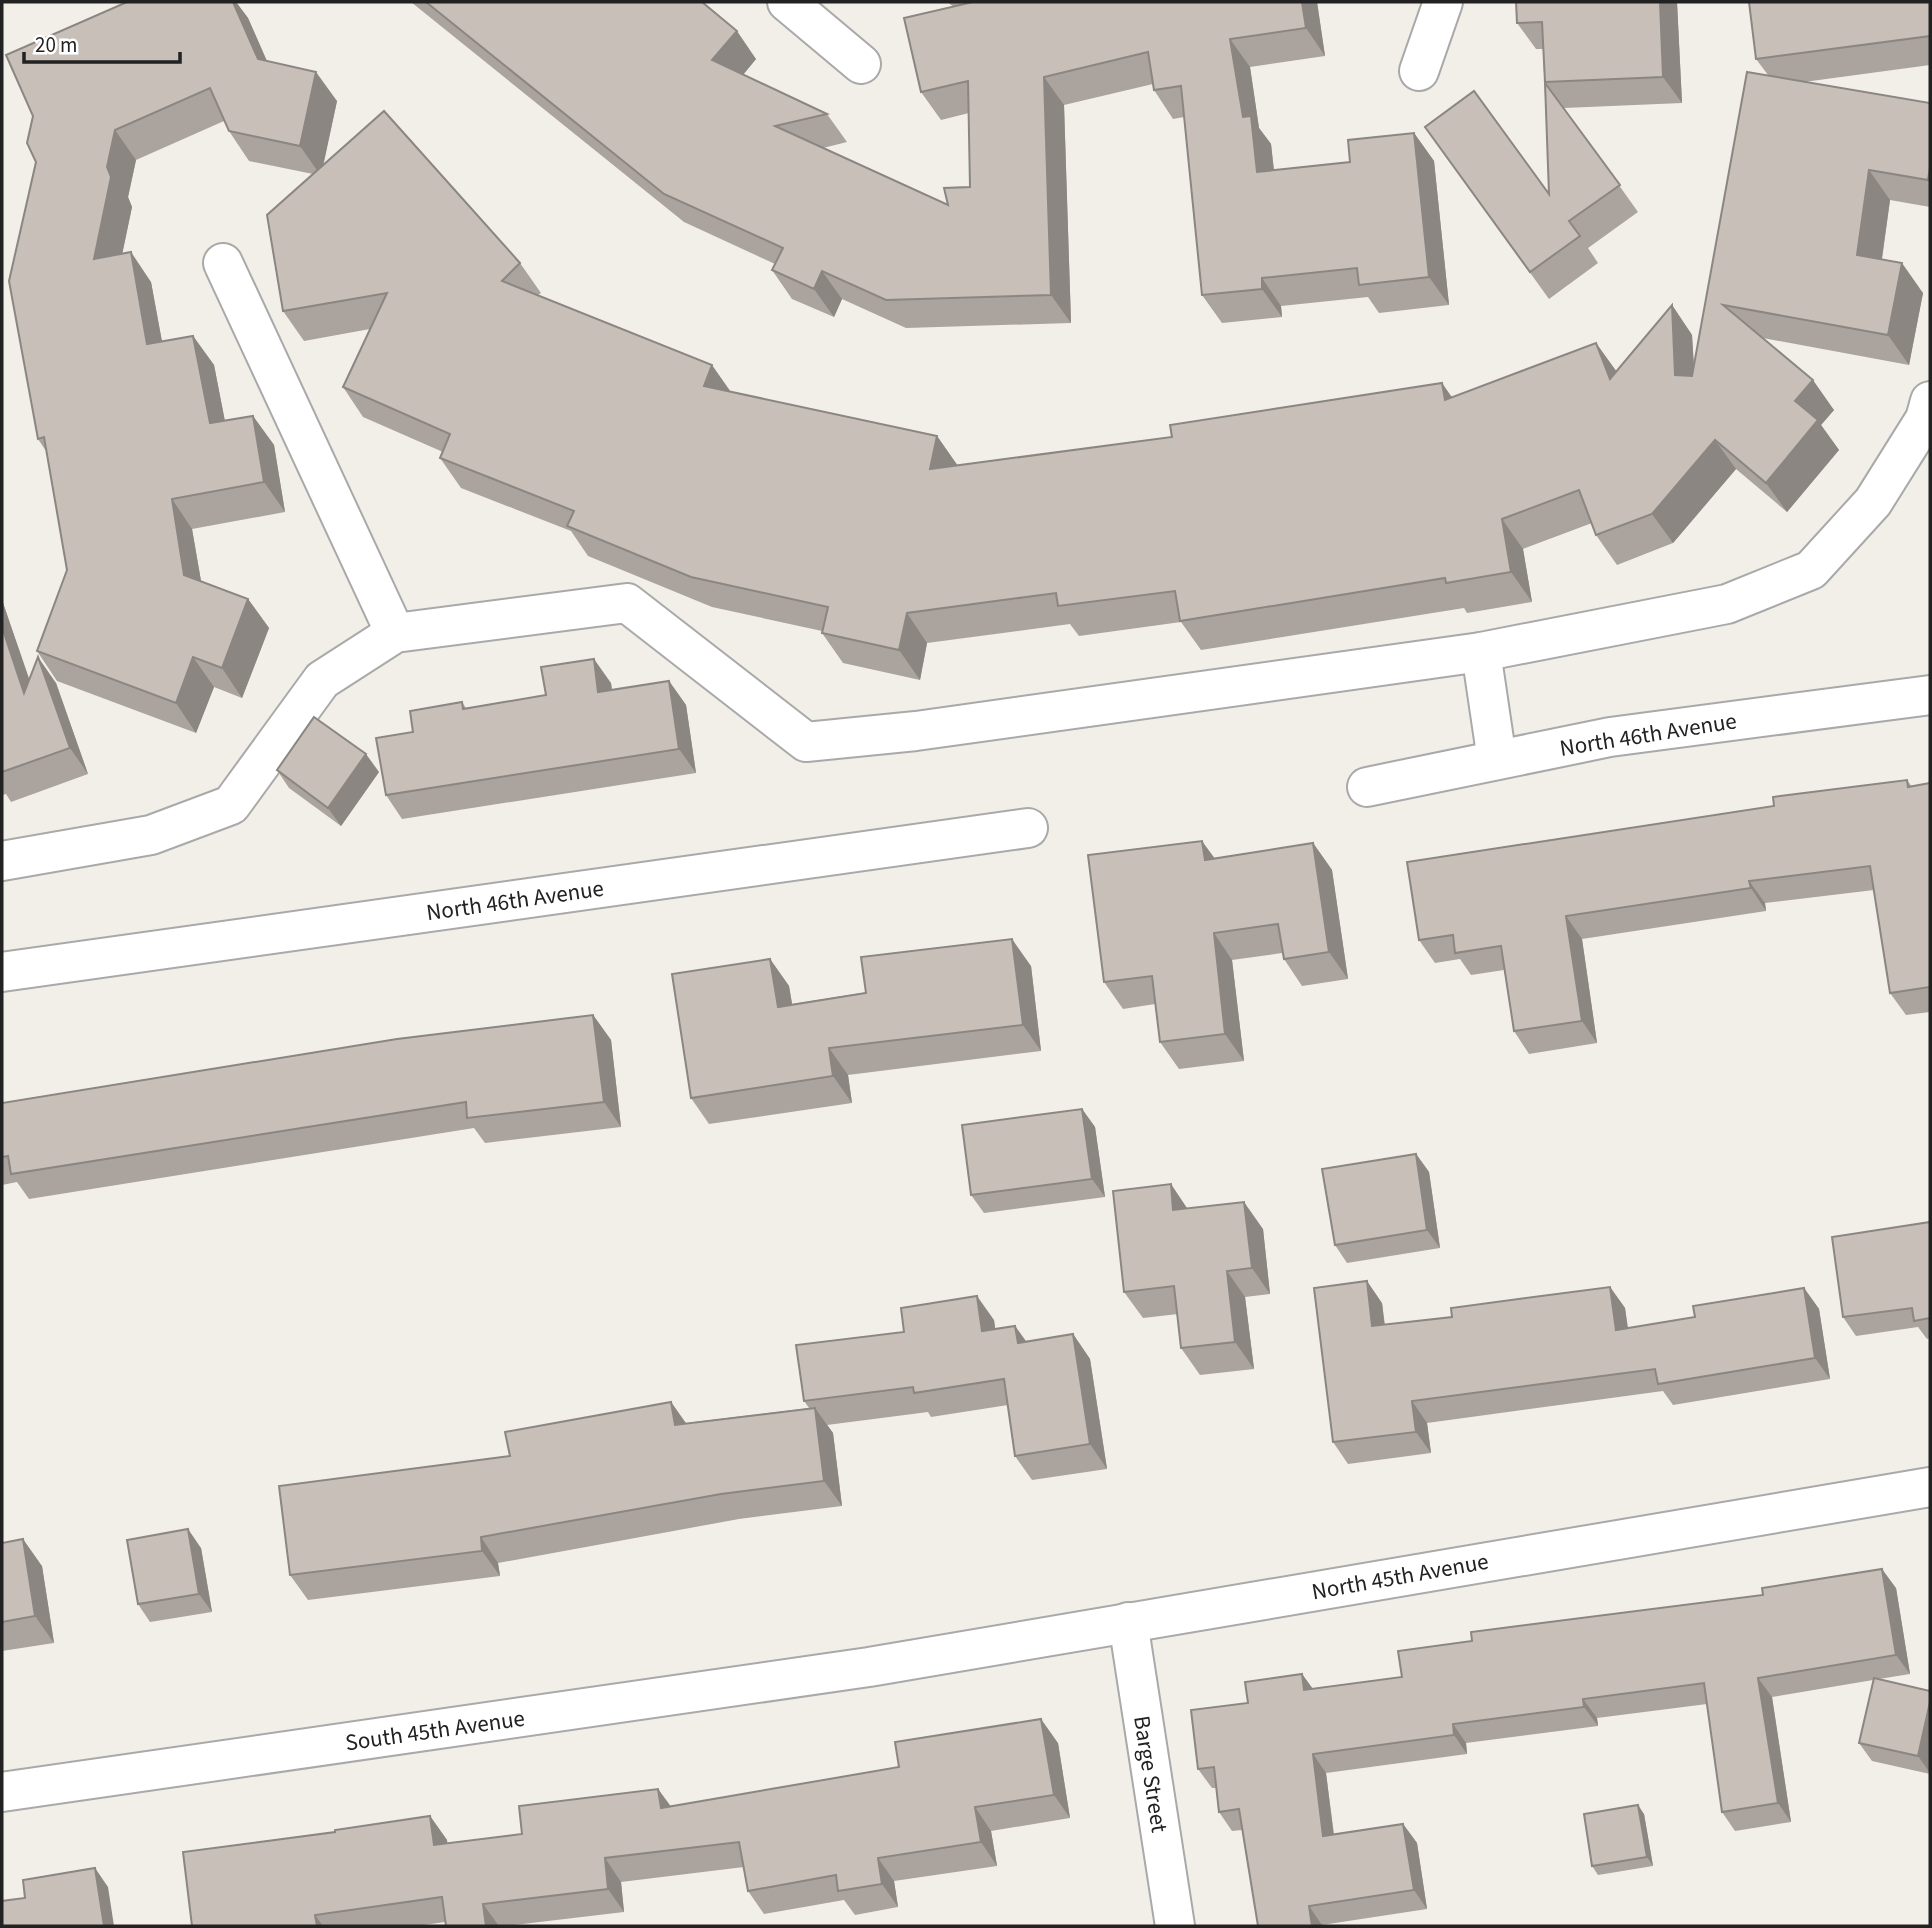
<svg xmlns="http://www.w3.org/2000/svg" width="1932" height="1928" font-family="'Source Sans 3',sans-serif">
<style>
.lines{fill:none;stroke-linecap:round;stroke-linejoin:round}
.minor-casing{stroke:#a9a9a9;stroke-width:42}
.minor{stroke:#fff;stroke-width:38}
.wall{fill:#aba49e}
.shaded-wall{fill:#8b8681}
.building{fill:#c7bfb8;stroke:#8b8681;stroke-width:2}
.labels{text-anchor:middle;stroke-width:5;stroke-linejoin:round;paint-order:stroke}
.street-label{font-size:23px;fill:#222;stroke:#fff}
</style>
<rect width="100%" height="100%" fill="#f2efe9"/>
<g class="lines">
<g class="minor-casing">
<g id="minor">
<polyline points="787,2 861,64"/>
<polyline points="1419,71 1443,2"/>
<polyline points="223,263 395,633"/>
<polyline points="1481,652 1497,760"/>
<polyline points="1367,787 1610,737 1930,695"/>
<polyline points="2,861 151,835 231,805 322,680 395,633 627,603 806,742 916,731 1481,652 1727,604 1811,570 1873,502 1925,419 1930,401"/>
<polyline points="2,972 1028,828"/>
<polyline points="1128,1622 1175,1926"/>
<polyline points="2,1792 869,1667 1930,1487"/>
</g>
</g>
<use href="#minor" class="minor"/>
</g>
<g class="wall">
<polygon points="127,2 236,2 248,18 267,61 337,101 323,165 520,263 541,293 538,295 731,392 937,436 957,465 1172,437 1452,397 1596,343 1616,372 1672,305 1692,335 1694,364 1768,75 1756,59 1930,2 1930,65 1804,82 1930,103 1930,207 1890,200 1882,260 1923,293 1909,365 1763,338 1834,410 1821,425 1839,450 1787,512 1736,469 1673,543 1617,565 1596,535 1592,523 1523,549 1532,602 1467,613 1464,608 1201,650 1181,622 1079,636 1070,624 927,643 920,680 843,663 822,633 822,631 712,607 588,556 571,531 461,488 440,458 443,452 363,417 343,387 370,329 304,341 283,311 313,174 249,161 229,131 224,121 136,160 128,197 132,207 122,254 151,282 162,342 193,336 214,365 225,421 253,416 274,445 285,512 192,529 201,581 248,599 269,628 242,698 214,687 196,733 57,681 37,651 67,570 46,451 38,439"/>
<polygon points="411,2 702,2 756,59 743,75 827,114 847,142 823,148 948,205 970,187 969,113 941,120 921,92 954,7 947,2 1317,2 1325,56 1250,67 1259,128 1271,144 1274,170 1350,162 1414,133 1434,161 1449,305 1379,313 1368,297 1281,306 1282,317 1222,323 1202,295 1184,117 1173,119 1154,90 1153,84 1064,105 1071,323 906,328 842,299 834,317 792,299 772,270 775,264 684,222"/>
<polygon points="1516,2 1677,2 1682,103 1564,108 1638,212 1588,248 1598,263 1549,299 1425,127 1549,194 1543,49 1536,49 1517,23"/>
<polygon points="2,600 29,680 56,683 88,774 11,802 6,794 2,795"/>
<polygon points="669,681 686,705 696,773 402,819 386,795 413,732 462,702 466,708 546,695 611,683 612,690"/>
<polygon points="277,770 379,772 341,826 289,788"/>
<polygon points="1907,780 1912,787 1930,783 1930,1012 1906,1015 1890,993 1874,890 1765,903 1766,911 1582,939 1597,1043 1529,1054 1514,1031 1504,970 1471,975 1460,959 1435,963 1419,940 1774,806"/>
<polygon points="1313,843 1332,870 1348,979 1302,986 1284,959 1282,953 1232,960 1244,1061 1179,1069 1160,1042 1155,1004 1123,1009 1104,982 1215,858"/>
<polygon points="770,959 789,986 792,1004 1031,966 1041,1051 848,1075 852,1103 709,1124 691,1098"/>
<polygon points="593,1015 611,1040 621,1127 485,1143 474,1128 29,1199 17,1182 2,1185 2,1103"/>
<polygon points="1082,1109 1095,1127 1105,1197 984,1213 971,1195"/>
<polygon points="1416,1154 1429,1172 1440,1248 1347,1263 1335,1245"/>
<polygon points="1188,1209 1263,1229 1270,1294 1245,1297 1254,1369 1200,1375 1181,1348 1178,1314 1143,1318 1124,1292"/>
<polygon points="1930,1222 1930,1338 1927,1339 1918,1327 1856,1336 1843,1317"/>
<polygon points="1610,1287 1625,1308 1628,1328 1695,1317 1804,1288 1819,1309 1830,1379 1673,1405 1663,1391 1427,1423 1431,1453 1348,1464 1333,1442 1382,1303 1385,1325 1452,1317"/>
<polygon points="994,1320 995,1329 1015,1326 1026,1341 1073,1334 1090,1359 1107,1469 1032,1480 1015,1456 1008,1405 931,1417 928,1412 827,1425 833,1433 842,1506 739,1519 498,1563 500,1576 308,1600 290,1575 510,1456 671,1402 686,1423 809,1408 804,1401"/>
<polygon points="2,1543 42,1566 54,1643 2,1651"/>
<polygon points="201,1548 212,1612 150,1622 138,1604"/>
<polygon points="1896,1588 1910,1674 1879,1679 1930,1691 1930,1774 1872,1761 1859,1743 1873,1680 1772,1697 1791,1822 1735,1831 1722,1812 1707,1704 1597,1718 1598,1726 1466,1743 1467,1754 1326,1773 1334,1834 1403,1824 1417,1843 1427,1909 1322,1925 1322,1926 1258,1926 1242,1830 1232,1831 1219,1812 1216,1788 1212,1788 1198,1769 1248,1703 1302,1674 1312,1689 1402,1677"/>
<polygon points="1058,1743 1070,1818 991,1831 997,1866 894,1881 898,1907 855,1915 844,1900 764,1914 748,1891 744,1867 621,1882 624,1912 506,1926 446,1926 445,1922 417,1926 192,1926 335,1832 430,1816 447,1840 447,1843 522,1834 658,1789 670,1806"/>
<polygon points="1644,1814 1653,1866 1598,1875 1592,1866"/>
</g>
<g class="shaded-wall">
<polygon points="233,2 236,2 248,18 279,89 258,59"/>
<polygon points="1302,2 1317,2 1325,56 1306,28"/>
<polygon points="1660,2 1677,2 1682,103 1663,77"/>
<polygon points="737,31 756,59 732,88 712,60"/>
<polygon points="1230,39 1250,67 1259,128 1271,144 1277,200 1257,172 1243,117"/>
<polygon points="316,72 337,101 321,176 300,146"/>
<polygon points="1044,77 1064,105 1071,323 1051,295"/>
<polygon points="115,130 136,160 128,197 132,207 115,289 94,259 107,167"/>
<polygon points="1414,133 1434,161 1449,305 1429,277"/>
<polygon points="1869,170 1890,200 1878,285 1857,255"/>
<polygon points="131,252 151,282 168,374 147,344"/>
<polygon points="1902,263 1923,293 1909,365 1888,335"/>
<polygon points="822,271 842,299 834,317 814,289"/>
<polygon points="1262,278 1281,306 1282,317 1262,289"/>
<polygon points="1672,305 1692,335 1696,405 1675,375"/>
<polygon points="193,336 214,365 231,453 210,423"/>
<polygon points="1596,343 1617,372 1610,379"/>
<polygon points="712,365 733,395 704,386"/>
<polygon points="1813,380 1834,410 1821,425 1839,450 1787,512 1766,483 1795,401"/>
<polygon points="1442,383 1463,413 1445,400"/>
<polygon points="253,416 274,445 285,512 264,482"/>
<polygon points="937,436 958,466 930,469"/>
<polygon points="1715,440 1736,469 1673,543 1652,514"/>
<polygon points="172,499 192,529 205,604 184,575"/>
<polygon points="1502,519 1523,549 1532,602 1511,572"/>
<polygon points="248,599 269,628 242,698 222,668"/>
<polygon points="2,600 43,719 24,693 2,627"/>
<polygon points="907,613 927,643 920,680 899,650"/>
<polygon points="38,657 56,683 88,774 70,748"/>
<polygon points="193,657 214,687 196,733 176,703"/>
<polygon points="594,659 611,683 615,716 598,692"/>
<polygon points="669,681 686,705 696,773 679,749"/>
<polygon points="366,754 379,772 341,826 328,808"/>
<polygon points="1202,841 1221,867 1205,860"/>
<polygon points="1313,843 1332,870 1348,979 1329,952"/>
<polygon points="1749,881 1765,903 1766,911 1751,888"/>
<polygon points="1566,916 1582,939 1597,1043 1582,1021"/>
<polygon points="1214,933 1232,960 1244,1061 1225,1034"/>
<polygon points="1012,939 1031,966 1041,1051 1023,1025"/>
<polygon points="770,959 789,986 797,1033 778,1007"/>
<polygon points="593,1015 611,1040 621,1127 604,1102"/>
<polygon points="829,1048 848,1075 852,1103 833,1076"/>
<polygon points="1082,1109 1095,1127 1105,1197 1092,1179"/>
<polygon points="1416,1154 1429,1172 1440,1248 1427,1230"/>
<polygon points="1171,1184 1189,1211 1173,1210"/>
<polygon points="1244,1202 1263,1229 1270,1294 1252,1268"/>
<polygon points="1227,1271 1245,1297 1254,1369 1235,1342"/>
<polygon points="1367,1281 1382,1303 1387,1348 1372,1326"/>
<polygon points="1610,1287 1625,1308 1631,1352 1616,1330"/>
<polygon points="1804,1288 1819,1309 1830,1379 1815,1358"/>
<polygon points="977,1296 994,1320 999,1355 982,1331"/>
<polygon points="1015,1326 1032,1350 1018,1343"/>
<polygon points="1073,1334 1090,1359 1107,1469 1090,1444"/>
<polygon points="1412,1401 1427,1423 1431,1453 1416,1432"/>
<polygon points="671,1402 689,1428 675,1425"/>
<polygon points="815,1408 833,1433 842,1506 824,1481"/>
<polygon points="188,1529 201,1548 212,1612 199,1594"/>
<polygon points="481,1537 498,1563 500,1576 482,1551"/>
<polygon points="23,1539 42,1566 54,1643 35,1616"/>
<polygon points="1882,1569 1896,1588 1910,1674 1896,1655"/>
<polygon points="1302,1674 1316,1693 1304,1690"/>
<polygon points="1758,1678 1772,1697 1791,1822 1778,1803"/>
<polygon points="1583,1699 1597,1718 1598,1726 1584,1707"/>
<polygon points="1930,1702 1930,1773 1918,1756"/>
<polygon points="1041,1719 1058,1743 1070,1818 1054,1795"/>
<polygon points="1453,1724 1466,1743 1467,1754 1454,1735"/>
<polygon points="1313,1754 1326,1773 1336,1855 1323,1836"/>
<polygon points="658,1789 675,1812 661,1808"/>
<polygon points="1638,1805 1644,1814 1653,1866 1647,1857"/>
<polygon points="975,1807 991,1831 997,1866 981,1842"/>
<polygon points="430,1816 447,1840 451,1868 434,1845"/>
<polygon points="1403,1824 1417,1843 1427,1909 1414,1890"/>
<polygon points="605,1858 621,1882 624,1912 608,1889"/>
<polygon points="878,1858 894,1881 898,1907 882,1884"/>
<polygon points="95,1868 108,1887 114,1926 104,1926"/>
<polygon points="483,1904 499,1926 486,1926"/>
<polygon points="1309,1906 1322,1925 1322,1926 1312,1926"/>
<polygon points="315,1915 323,1926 317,1926"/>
</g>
<g class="building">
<polygon points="127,2 233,2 258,59 316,72 300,146 229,131 210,88 115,130 107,167 111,177 94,259 131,252 147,344 193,336 210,423 253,416 264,482 172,499 184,575 248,599 222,668 193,657 176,703 37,651 67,570 44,437 38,439 9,281 36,162 27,143 33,116 6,55"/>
<polygon points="426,2 702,2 737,31 712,60 827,114 775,126 948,205 944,188 970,187 968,81 921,92 904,18 969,3 967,2 1302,2 1306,28 1230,39 1243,117 1251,116 1257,172 1350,162 1348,140 1414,133 1429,277 1359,285 1357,268 1262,278 1262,289 1202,295 1181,86 1154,90 1148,52 1044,77 1051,295 886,300 822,271 814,289 772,270 783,248 664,194"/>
<polygon points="1516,2 1660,2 1663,77 1545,82 1542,22 1517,23"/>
<polygon points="1749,2 1930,2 1930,36 1756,59"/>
<polygon points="1747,72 1930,103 1930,168 1928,180 1869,170 1857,255 1902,263 1888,335 1723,305 1813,380 1795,401 1818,420 1766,483 1715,440 1652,514 1596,535 1579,490 1502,519 1511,572 1446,583 1445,578 1180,621 1175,591 1058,606 1056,593 907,613 899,650 822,633 828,607 691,577 567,526 574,511 440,458 450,434 343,387 387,293 283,311 267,215 384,111 520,263 502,281 712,365 704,386 937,436 930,469 1172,437 1170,425 1442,383 1445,400 1596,343 1610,379 1672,305 1675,375 1692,376"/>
<polygon points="1545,83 1620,185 1569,221 1580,236 1530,272 1425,127 1474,91 1549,194"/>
<polygon points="2,627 24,693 38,657 70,748 2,772"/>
<polygon points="594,659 598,692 669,681 679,749 386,795 376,738 413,732 410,711 462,702 463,709 546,695 541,667"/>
<polygon points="314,717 366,754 328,808 277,770"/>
<polygon points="1907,780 1908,787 1930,783 1930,987 1890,993 1870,866 1749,881 1751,888 1566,916 1582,1021 1514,1031 1501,946 1455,953 1453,935 1419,940 1407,862 1774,806 1773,797"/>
<polygon points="1202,841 1205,860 1313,843 1329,952 1284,959 1278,924 1214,933 1225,1034 1160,1042 1152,976 1104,982 1088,855"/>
<polygon points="1012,939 1023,1025 829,1048 833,1076 691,1098 672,974 770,959 778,1007 866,993 861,957"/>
<polygon points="593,1015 604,1102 467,1118 466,1102 11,1174 8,1156 2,1157 2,1103 397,1039"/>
<polygon points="1082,1109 1092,1179 971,1195 962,1125"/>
<polygon points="1416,1154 1427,1230 1335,1245 1322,1169"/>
<polygon points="1171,1184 1173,1210 1244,1202 1252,1268 1227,1271 1235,1342 1181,1348 1174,1286 1124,1292 1113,1191"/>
<polygon points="1930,1222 1930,1318 1914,1321 1912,1308 1843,1317 1832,1237"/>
<polygon points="1367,1281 1372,1326 1452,1317 1451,1308 1610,1287 1616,1330 1695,1317 1693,1306 1804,1288 1815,1358 1658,1384 1655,1369 1412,1401 1416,1432 1333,1442 1314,1288"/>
<polygon points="977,1296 982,1331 1015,1326 1018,1343 1073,1334 1090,1444 1015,1456 1004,1379 914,1393 913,1387 804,1401 796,1345 904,1332 901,1308"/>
<polygon points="671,1402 675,1425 815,1408 824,1481 721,1494 481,1537 482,1551 290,1575 279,1486 510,1456 505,1432"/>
<polygon points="188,1529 199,1594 138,1604 127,1540"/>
<polygon points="23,1539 35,1616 2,1622 2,1543"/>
<polygon points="1882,1569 1896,1655 1758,1678 1778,1803 1722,1812 1704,1683 1583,1699 1584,1707 1453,1724 1454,1735 1313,1754 1323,1836 1403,1824 1414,1890 1309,1906 1312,1926 1258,1926 1239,1809 1219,1812 1214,1767 1198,1769 1191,1710 1248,1703 1245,1682 1302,1674 1304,1690 1402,1677 1398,1651 1472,1641 1471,1632 1763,1595 1762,1588"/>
<polygon points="1874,1678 1930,1691 1930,1702 1918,1756 1859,1743"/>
<polygon points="1041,1719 1054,1795 975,1807 981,1842 878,1858 882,1884 838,1891 836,1875 748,1891 739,1842 605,1858 608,1889 483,1904 486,1926 446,1926 442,1897 315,1915 317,1926 192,1926 183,1852 335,1832 335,1830 430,1816 434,1845 522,1834 519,1806 658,1789 661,1808 899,1767 895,1742"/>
<polygon points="1638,1805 1647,1857 1592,1866 1584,1814"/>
<polygon points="95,1868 104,1926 2,1926 2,1901 25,1898 23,1880"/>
</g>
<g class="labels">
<g class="street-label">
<text transform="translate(1648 734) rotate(-9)" y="8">North 46th Avenue</text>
<text transform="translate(515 900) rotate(-8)" y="8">North 46th Avenue</text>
<text transform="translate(1400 1576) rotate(-10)" y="8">North 45th Avenue</text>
<text transform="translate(435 1730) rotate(-8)" y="8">South 45th Avenue</text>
<text transform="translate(1151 1774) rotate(81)" y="8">Barge Street</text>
</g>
</g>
<rect width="1932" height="1928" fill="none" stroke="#222222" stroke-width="7"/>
<path d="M24 52v10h156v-10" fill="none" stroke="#222222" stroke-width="3.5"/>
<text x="35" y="52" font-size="21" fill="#222222" stroke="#ffffff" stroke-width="5" paint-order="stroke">20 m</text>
</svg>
